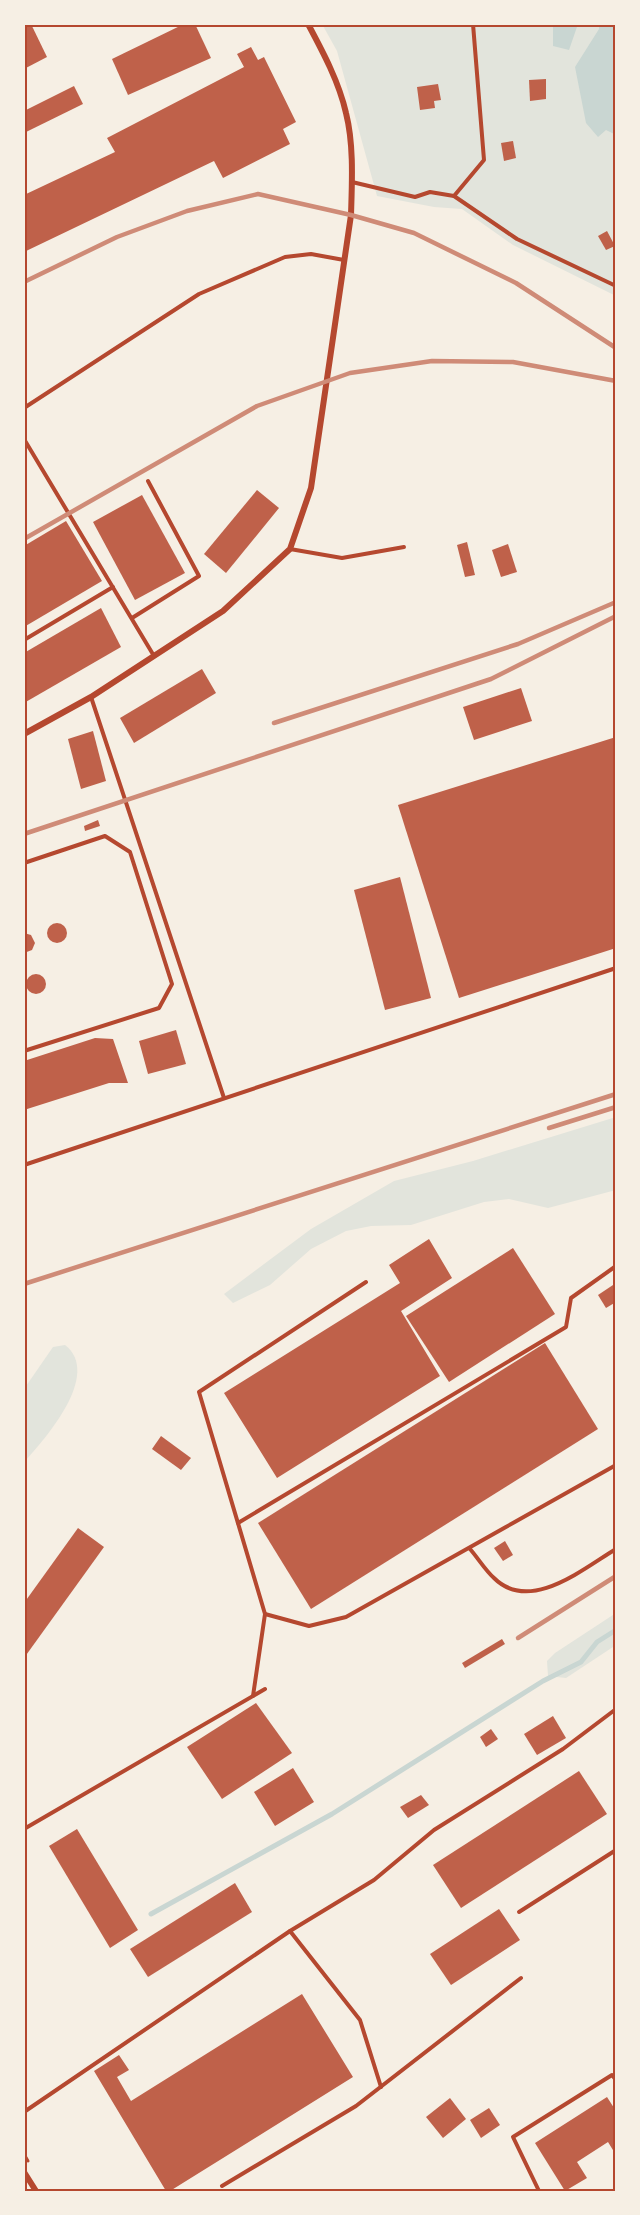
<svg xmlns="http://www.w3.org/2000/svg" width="640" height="2215" font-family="'Noto Sans',sans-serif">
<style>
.green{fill:#e2e4dc}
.water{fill:#c9d6d2}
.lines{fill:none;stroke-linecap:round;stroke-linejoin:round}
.stream{stroke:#c9d6d2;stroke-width:5}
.building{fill:#bf614a}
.path{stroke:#b5482f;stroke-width:3}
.service{stroke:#b5482f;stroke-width:4}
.minor{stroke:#b5482f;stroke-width:6}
.rail{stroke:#cf8b77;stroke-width:4.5}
.neatline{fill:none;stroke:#b5482f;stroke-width:2}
</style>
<rect width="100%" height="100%" fill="#f6efe4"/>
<g class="green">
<polygon points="322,24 616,24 616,296 513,245 462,209 434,207 377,196 337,51"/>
<polygon points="616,1117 616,1190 548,1208 509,1199 484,1202 411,1225 371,1226 346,1231 311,1249 270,1285 233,1303 224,1294 311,1229 394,1181 473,1161"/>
<path d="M65 1345C102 1374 46 1438 24 1462V1389L53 1347Z"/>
<polygon points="616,1613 616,1645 566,1678 548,1676 547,1661 555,1653"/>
</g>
<g class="water">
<polygon points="553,24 578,24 569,50 553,46"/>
<polygon points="599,24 616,24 616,135 606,130 598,137 586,123 575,67 599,29"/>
</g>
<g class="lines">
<polyline class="stream" points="151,1914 332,1814 543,1681 581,1662 597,1642 616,1630"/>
</g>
<g class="building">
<polygon points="31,24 47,57 24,69 24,27"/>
<polygon points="184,24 195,24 211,58 128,95 112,59"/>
<polygon points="251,47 258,60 264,57 296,122 283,129 290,144 223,178 214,161 24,252 24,195 115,152 107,138 244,67 237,54"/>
<polygon points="546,79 546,99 530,101 529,80"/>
<polygon points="438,84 441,100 434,101 435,108 420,110 417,87"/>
<polygon points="74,86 83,104 24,133 24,111"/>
<polygon points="513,141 516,158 504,161 501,143"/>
<polygon points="607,231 615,246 606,250 598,236"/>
<polygon points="257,490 279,508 226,573 204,554"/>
<polygon points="142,495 185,573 135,600 93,522"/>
<polygon points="66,521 102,581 24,627 24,546"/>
<polygon points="467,542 475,575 465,577 457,545"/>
<polygon points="508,544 517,572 501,577 492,550"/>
<polygon points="101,608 121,647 24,703 24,653"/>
<polygon points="202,669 216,693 134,743 120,718"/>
<polygon points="521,688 532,721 474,740 463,707"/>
<polygon points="93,731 106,781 81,789 68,739"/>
<polygon points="616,737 616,948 459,998 398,805"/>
<polygon points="98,820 100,826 85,831 84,826"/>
<polygon points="400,877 431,998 385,1010 354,890"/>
<circle cx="57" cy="933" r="10"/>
<polygon points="24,933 31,935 35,943 32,950 24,953"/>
<circle cx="36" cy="984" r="10"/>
<polygon points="176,1030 186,1064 148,1074 139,1041"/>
<polygon points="95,1038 113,1039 128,1083 109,1083 24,1110 24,1061"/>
<polygon points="429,1239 452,1278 401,1311 440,1376 277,1478 224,1393 400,1283 389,1265"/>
<polygon points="513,1248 555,1314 449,1382 406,1316"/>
<polygon points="616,1283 616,1302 606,1308 598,1295"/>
<polygon points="545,1343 598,1429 311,1609 258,1523"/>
<polygon points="161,1436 191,1458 181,1470 152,1449"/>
<polygon points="78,1528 104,1547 24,1658 24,1603"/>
<polygon points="505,1541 513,1555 503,1561 494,1548"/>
<polygon points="502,1639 505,1644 465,1668 462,1663"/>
<polygon points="256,1703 292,1753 222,1799 187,1747"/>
<polygon points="553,1716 566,1738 537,1755 524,1734"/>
<polygon points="491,1729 498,1739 486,1747 480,1737"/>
<polygon points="293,1768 314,1802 275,1826 254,1792"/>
<polygon points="579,1771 607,1814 461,1908 433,1865"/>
<polygon points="421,1795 429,1805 408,1818 400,1807"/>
<polygon points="77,1829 138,1930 110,1948 49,1846"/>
<polygon points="235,1883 252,1912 148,1977 130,1949"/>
<polygon points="499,1909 520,1940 451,1985 430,1954"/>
<polygon points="302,1994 353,2077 170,2191 166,2191 94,2071 119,2055 129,2070 117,2077 131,2101"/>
<polygon points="607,2097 616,2111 616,2155 608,2142 577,2162 587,2178 565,2191 535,2143"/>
<polygon points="450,2098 466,2119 443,2138 426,2117"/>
<polygon points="489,2108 500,2125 481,2138 470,2120"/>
</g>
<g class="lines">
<polyline class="path" points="24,2154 28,2161"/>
<g class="service">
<polyline points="352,182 415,197 430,192 454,196 517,239 616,286"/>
<polyline points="454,196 484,160 473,24"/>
<polyline points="24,408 199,294 285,257 311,254 344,260"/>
<polyline points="24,439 154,656"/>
<polyline points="290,549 342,558 404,547"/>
<polyline points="132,618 199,576 148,481"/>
<polyline points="24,640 113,587"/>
<polyline points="91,697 224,1098"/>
<polyline points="24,863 105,836 130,852 172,984 159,1008 24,1051"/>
<polyline points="24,1165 616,968"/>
<polyline points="238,1523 566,1327 571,1298 616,1266"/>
<path d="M470 1549C478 1558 485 1570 494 1578 530 1614 584 1568 616 1549"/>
<polyline points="265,1614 309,1626 346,1617 616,1465"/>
<polyline points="253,1696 265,1614 199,1392 366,1282"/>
<polyline points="24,1829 265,1689"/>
<polyline points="519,1912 616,1850"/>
<polyline points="290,1931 360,2020 381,2087"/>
<polyline points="24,2112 290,1931 374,1880 434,1830 563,1749 616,1709"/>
<polyline points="222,2186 356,2106 521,1978"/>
<polyline points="539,2191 513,2137 612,2075 616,2080"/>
</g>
<g class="minor">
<path d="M24 734 91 697 223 611 290 549 311 488 351 215C352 182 354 145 346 113 339 82 323 52 308 24"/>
<polyline points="24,2172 36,2191"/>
</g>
<g class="rail">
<polyline points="24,282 117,237 187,211 258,194 351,215 414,233 516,283 616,348"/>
<polyline points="24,539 257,406 350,373 432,361 513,362 616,381"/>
<polyline points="274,723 518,644 616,602"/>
<polyline points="24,834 491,679 616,616"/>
<polyline points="549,1128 616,1107"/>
<polyline points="24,1284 616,1094"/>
<polyline points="518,1638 616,1576"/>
</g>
</g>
<rect width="640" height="2215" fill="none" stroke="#f6efe4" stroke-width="51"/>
<rect x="26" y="26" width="588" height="2164" class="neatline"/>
</svg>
